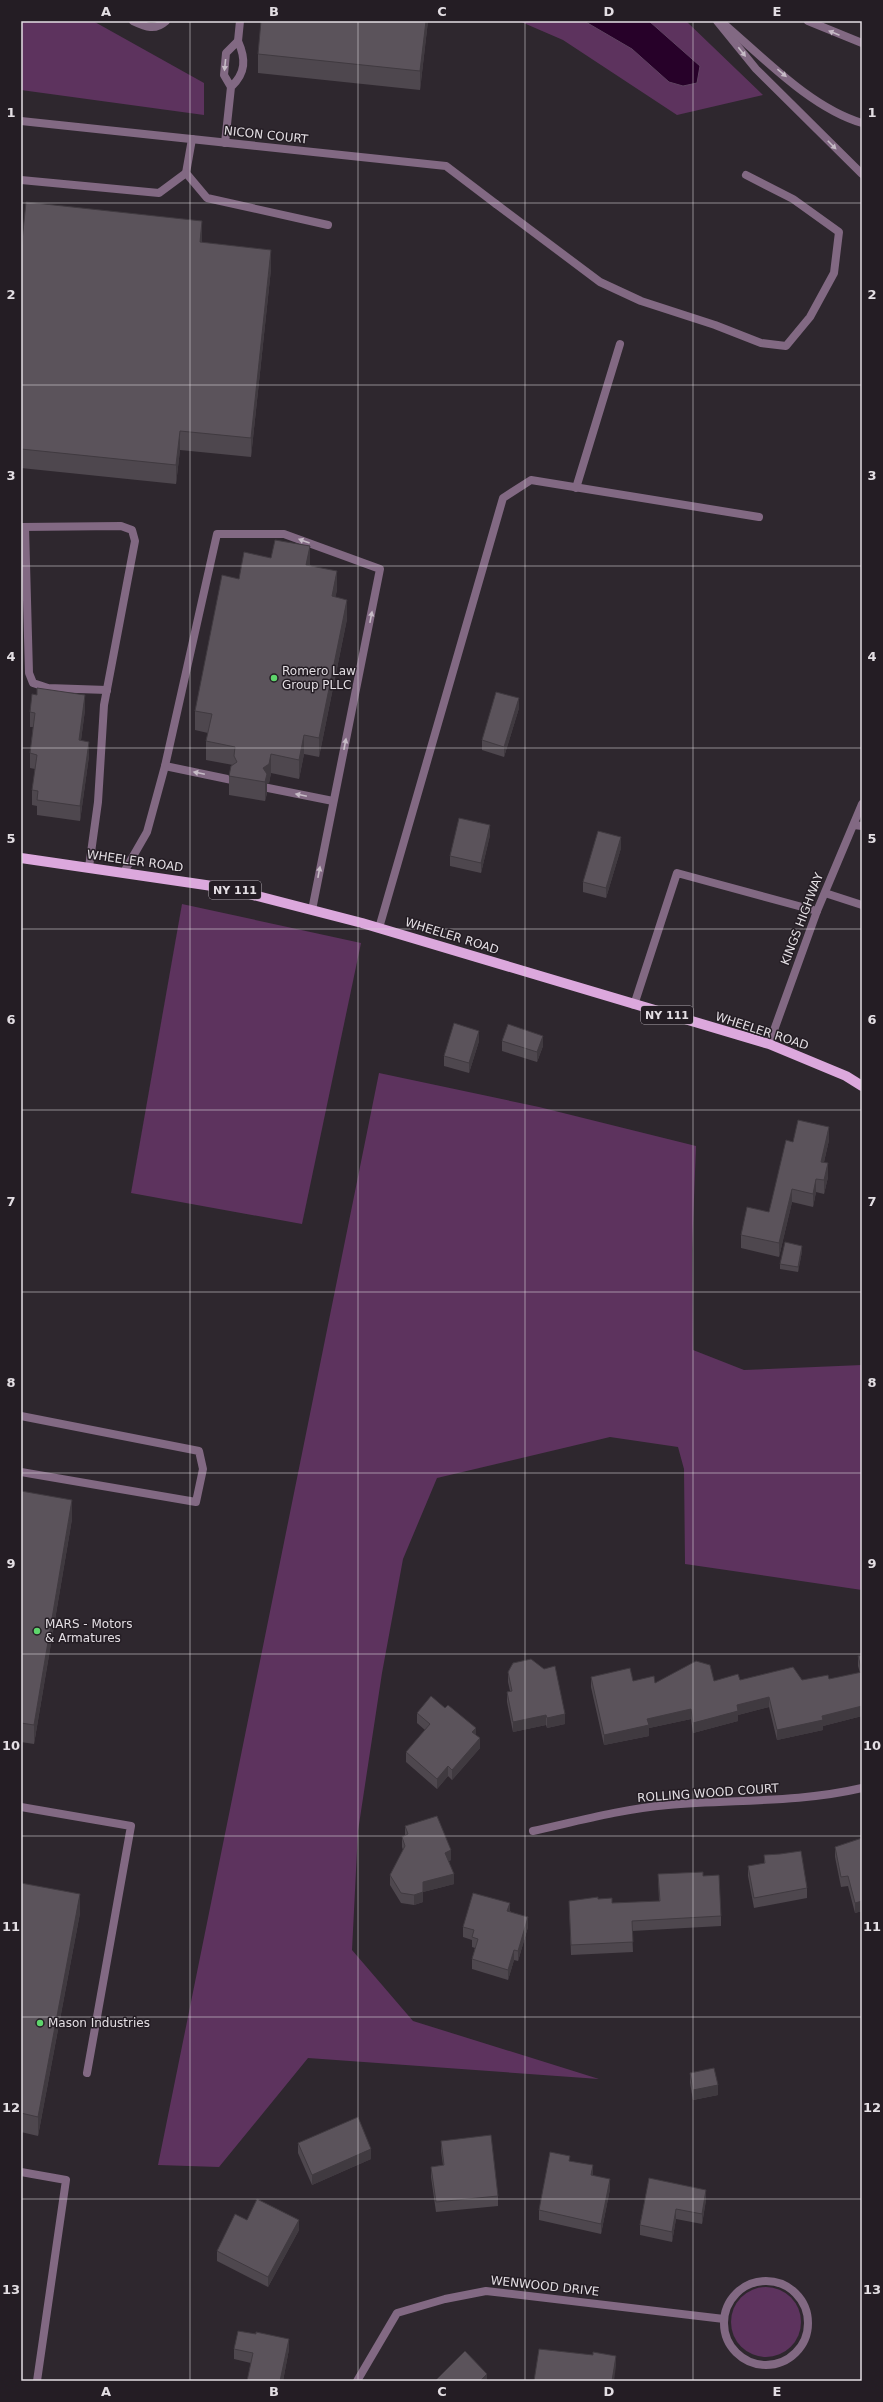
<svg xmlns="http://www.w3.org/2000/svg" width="883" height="2402" font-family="'DejaVu Sans',sans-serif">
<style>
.green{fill:#5d335e}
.water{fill:#270129;stroke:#5f4361}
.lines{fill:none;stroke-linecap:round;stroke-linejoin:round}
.service{stroke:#826983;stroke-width:8}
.minor{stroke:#826983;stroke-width:8}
.tertiary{stroke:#826983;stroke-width:8}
.primary{stroke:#dca8dd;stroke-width:10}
.wall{fill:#4e474e}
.shaded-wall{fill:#403a40}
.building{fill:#5b535b;stroke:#403a40}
.oneway{fill:#c6bbc6}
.grid{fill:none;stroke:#e3dee3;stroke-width:1;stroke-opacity:0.55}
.poi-dot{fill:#5ed56c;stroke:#241d24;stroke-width:1.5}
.labels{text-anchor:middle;stroke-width:3;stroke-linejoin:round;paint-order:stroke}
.shield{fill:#241d24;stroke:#aaa4aa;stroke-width:1}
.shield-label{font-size:11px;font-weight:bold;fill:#e3dee3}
.street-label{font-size:12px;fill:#e3dee3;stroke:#241d24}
.poi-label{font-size:12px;fill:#e3dee3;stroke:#241d24;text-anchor:start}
.neatline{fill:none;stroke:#e3dee3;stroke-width:1.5}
.grid-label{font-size:13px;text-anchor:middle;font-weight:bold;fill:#e3dee3}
</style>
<rect width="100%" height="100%" fill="#2e272e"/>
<g class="green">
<polygon points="21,21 93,21 204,83 204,115 21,90"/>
<polygon points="519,21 686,21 763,95 677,115 563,40"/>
<polygon points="182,904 361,943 302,1224 131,1193"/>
<polygon points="379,1073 539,1107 696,1146 692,1250 693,1350 744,1370 862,1365 862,1590 685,1564 684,1469 678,1447 610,1437 437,1478 403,1559 382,1673 358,1831 352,1950 413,2021 599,2079 308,2058 219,2167 158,2165"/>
<circle cx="766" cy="2322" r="35"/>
</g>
<polygon class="water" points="584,21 649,21 700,66 697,83 683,86 669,82 632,49"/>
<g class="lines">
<g class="service">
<path d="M133 21C146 27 155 31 166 21"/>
<polyline points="238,41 240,21"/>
<path d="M225 143 231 87 224 75 226 53 238 41C246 59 246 73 231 87"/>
<polyline points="186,173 192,139"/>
<polyline points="21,180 159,193 186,173 207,198 328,225"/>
<polyline points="496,204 600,282 641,301 715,325 761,343 786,346 810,317 834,273 839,232 793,199 746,175"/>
<polyline points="576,488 620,344"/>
<polyline points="21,527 121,526 132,530 135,541 104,705 98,802 89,867"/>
<polyline points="25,527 29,673 33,683 48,688 107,690"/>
<polyline points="165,766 232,780"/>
<polyline points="268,788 333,801"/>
<polyline points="124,872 147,832 165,766 217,534 284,534 380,569 312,910"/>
<polyline points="825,893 862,905"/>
<polyline points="379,928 503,498 531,480 759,517"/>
<polyline points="634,1005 677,873 817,911"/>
<polyline points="21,1416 199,1451 203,1469 196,1502 21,1472"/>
<polyline points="21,1807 131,1826 87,2073"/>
<polyline points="21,2172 66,2180 37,2381"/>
</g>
<g class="minor">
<polyline points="21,121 446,166 496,204"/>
<polyline points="854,825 862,826"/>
<polyline points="769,1044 817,911 862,804"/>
<path d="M533 1831C578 1821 622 1809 668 1805 733 1799 798 1803 862 1788"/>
<circle cx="766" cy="2323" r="42"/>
<polyline points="357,2381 397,2313 445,2299 486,2291 724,2319"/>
</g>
<g class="tertiary">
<polyline points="717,21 756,69 862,174"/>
<polyline points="808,21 862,43"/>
<path d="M724 24C764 58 811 108 862 123"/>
</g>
<polyline class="primary" points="21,858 226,888 362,923 769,1044 846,1076 862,1086"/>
</g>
<g class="wall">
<polygon points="428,21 420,90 258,73 258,54"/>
<polygon points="202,240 202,242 271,269 251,457 180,450 176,484 21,468 21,251"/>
<polygon points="310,565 337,590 335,597 347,619 319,757 304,754 299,779 271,773 269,783 267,784 267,793 265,801 229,795 229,776 233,765 206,760 206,741 208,733 195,730 195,711 239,579"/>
<polygon points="519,708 504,757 482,750 482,740"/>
<polygon points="85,710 81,740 89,756 80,821 37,815 37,806 32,805 32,790 35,769 30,768 30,753 33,727 30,727 30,712"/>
<polygon points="490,835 481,873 450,866 450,856"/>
<polygon points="621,848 606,898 583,892 583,882"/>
<polygon points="479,1041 469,1073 444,1066 444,1056"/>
<polygon points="502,1041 543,1046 537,1062 502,1051"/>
<polygon points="829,1140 824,1162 828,1177 824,1194 816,1192 813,1207 792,1202 779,1257 741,1248 741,1235 769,1212 793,1142"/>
<polygon points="802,1251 798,1272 780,1269 780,1264"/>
<polygon points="21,1491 72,1519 34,1744 21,1742"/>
<polygon points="862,1655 862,1716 823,1726 823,1730 777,1740 769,1707 738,1715 738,1721 693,1733 691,1719 649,1728 649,1736 604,1745 591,1687 591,1677 655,1683 740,1680 802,1680 829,1679 860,1673 858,1666 858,1656"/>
<polygon points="508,1672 565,1724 547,1728 546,1725 513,1732 507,1702 507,1692 510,1691 508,1682"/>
<polygon points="417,1713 476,1735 480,1748 452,1780 448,1776 437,1789 406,1762 406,1752 425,1730 417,1723"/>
<polygon points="405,1826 451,1860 449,1861 454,1884 423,1892 423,1902 414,1905 401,1903 390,1885 390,1875 403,1850 402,1847 402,1837 405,1836"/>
<polygon points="862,1838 862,1911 855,1913 848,1886 841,1887 835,1857 835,1847"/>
<polygon points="764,1855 807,1888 807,1898 754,1908 748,1876 748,1866 764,1863"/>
<polygon points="658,1874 703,1876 721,1916 721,1926 632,1931 633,1952 571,1955 569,1901 598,1899 612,1903 659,1901"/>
<polygon points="21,1883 80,1913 38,2136 21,2132"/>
<polygon points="510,1911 528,1927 518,1961 514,1960 508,1980 472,1969 472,1959 475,1948 472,1947 472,1940 463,1937 463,1927"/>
<polygon points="690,2073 718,2095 693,2100 690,2083"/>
<polygon points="441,2141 498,2196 498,2206 436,2212 431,2177 431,2167 443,2165 441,2151"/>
<polygon points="298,2143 371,2159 312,2185 298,2153"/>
<polygon points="570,2161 593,2176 610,2189 601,2234 539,2220 539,2210"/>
<polygon points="649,2178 706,2200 702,2224 676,2219 672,2242 640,2235 640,2225"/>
<polygon points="299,2230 268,2287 217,2261 217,2251"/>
<polygon points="256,2334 289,2349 283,2381 247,2381 251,2363 234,2359 234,2349"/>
</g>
<g class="shaded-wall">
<polygon points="426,21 428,21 420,90 420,71"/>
<polygon points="202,221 202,240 200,261 200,242"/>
<polygon points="271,250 271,269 251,457 251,438"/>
<polygon points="180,431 180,450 176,484 176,465"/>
<polygon points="310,546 310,566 306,565"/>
<polygon points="337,571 337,590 332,615 332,596"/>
<polygon points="347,600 347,619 319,757 319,738"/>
<polygon points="85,695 85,710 79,755 79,740"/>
<polygon points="519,698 519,708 504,757 504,747"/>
<polygon points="304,735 304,754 299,779 299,760"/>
<polygon points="89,742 89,756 80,821 80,806"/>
<polygon points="271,754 271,773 269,783 267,784 267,793 265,801 265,782 263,768"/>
<polygon points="490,825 490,835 481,873 481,863"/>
<polygon points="621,837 621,848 606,898 606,888"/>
<polygon points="479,1031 479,1041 469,1073 469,1063"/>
<polygon points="543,1036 543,1046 537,1062 537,1052"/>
<polygon points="829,1127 829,1140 821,1175 821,1162"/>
<polygon points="828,1163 828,1177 824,1194 824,1180"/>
<polygon points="816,1179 816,1192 813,1207 813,1194"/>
<polygon points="792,1189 792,1202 779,1257 779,1243"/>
<polygon points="802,1246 802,1251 798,1272 798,1267"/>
<polygon points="72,1500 72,1519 34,1744 34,1725"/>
<polygon points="769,1697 769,1707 738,1715 738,1721 693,1733 693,1723 737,1705"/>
<polygon points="862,1706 862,1716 823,1726 823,1730 777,1740 777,1730 822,1716"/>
<polygon points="691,1709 691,1719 649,1728 649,1736 604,1745 604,1735 647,1719"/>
<polygon points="565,1714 565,1724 547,1728 547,1718"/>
<polygon points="546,1715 546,1725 513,1732 513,1722"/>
<polygon points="476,1728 476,1738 472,1732"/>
<polygon points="480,1738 480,1748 452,1780 452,1770"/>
<polygon points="448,1766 448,1776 437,1789 437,1779"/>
<polygon points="451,1850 451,1860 445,1863 445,1853"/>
<polygon points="454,1874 454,1884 423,1892 423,1882"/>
<polygon points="423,1892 423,1902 414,1905 414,1895"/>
<polygon points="80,1894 80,1913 38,2136 38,2117"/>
<polygon points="862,1901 862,1911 855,1913 855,1903"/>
<polygon points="510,1903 510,1913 507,1911"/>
<polygon points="528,1917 528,1927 518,1961 518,1951"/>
<polygon points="514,1950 514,1960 508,1980 508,1970"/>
<polygon points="718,2085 718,2095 693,2100 693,2090"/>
<polygon points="371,2149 371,2159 312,2185 312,2175"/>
<polygon points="593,2165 593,2175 591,2185 591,2175"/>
<polygon points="610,2179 610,2189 601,2234 601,2224"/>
<polygon points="706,2190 706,2200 702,2224 702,2214"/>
<polygon points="676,2209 676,2219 672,2242 672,2232"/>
<polygon points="299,2220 299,2230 268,2287 268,2277"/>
<polygon points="289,2339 289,2349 283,2381 280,2381"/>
<polygon points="616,2356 616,2366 614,2381 612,2381"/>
<polygon points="487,2374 487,2381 480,2381"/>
</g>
<g class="building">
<polygon points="261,21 426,21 420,71 258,54"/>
<polygon points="26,202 202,221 200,242 271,250 251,438 180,431 176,465 21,449 21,251"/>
<polygon points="275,540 310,546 306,565 337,571 332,596 347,600 319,738 304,735 299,760 271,754 269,764 263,768 267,774 265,782 229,776 231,766 237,762 234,756 235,747 206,741 212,714 195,711 222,575 239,579 244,552 271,558"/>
<polygon points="37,688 85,695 79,740 89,742 80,806 37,800 38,791 32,790 37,755 30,753 35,713 30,712 32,694 37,695"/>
<polygon points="496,692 519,698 504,747 482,740"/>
<polygon points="459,818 490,825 481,863 450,856"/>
<polygon points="598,831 621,837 606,888 583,882"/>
<polygon points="454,1023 479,1031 469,1063 444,1056"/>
<polygon points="508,1024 543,1036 537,1052 502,1041"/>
<polygon points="798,1120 829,1127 821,1162 828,1163 824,1180 816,1179 813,1194 792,1189 779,1243 741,1235 747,1207 769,1212 786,1140 793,1142"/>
<polygon points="785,1242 802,1246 798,1267 780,1264"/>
<polygon points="21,1491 72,1500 34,1725 21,1723"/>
<polygon points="862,1655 862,1706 822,1716 823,1720 777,1730 769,1697 737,1705 738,1711 693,1723 691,1709 647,1719 649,1725 604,1735 591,1677 630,1668 633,1681 654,1676 655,1683 696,1661 710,1665 714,1681 738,1674 740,1680 793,1667 802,1680 828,1675 829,1679 862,1672 858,1656"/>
<polygon points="531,1659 544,1669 555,1666 565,1714 547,1718 546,1715 513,1722 507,1692 512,1691 508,1672 513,1663"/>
<polygon points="431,1696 445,1708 448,1705 476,1728 472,1732 480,1738 452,1770 448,1766 437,1779 406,1752 430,1724 417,1713"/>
<polygon points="437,1816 451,1850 445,1853 454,1874 423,1882 423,1892 414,1895 401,1893 390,1875 405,1846 402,1837 408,1834 405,1826"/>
<polygon points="862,1838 862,1901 855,1903 848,1876 841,1877 835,1847"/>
<polygon points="801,1851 807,1888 754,1898 748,1866 765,1863 764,1855 780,1854"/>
<polygon points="703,1872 703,1876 719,1875 721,1916 632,1921 633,1942 571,1945 569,1901 598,1897 598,1899 612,1898 612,1903 660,1901 658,1874"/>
<polygon points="21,1883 80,1894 38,2117 21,2113"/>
<polygon points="473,1893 510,1903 507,1911 528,1917 518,1951 514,1950 508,1970 472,1959 478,1939 472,1937 474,1930 463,1927"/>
<polygon points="714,2068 718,2085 693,2090 690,2073"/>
<polygon points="358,2117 371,2149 312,2175 298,2143"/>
<polygon points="491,2135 498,2196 436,2202 431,2167 444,2165 441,2141"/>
<polygon points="550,2152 570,2156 569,2161 593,2165 591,2175 610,2179 601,2224 539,2210"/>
<polygon points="649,2178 706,2190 702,2214 676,2209 672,2232 640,2225"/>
<polygon points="257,2199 299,2220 268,2277 217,2251 235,2214 247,2220"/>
<polygon points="238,2331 256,2334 256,2332 289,2339 280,2381 247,2381 253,2353 234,2349"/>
<polygon points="539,2349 593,2355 593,2352 616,2356 612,2381 534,2381"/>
<polygon points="465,2351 487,2374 480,2381 435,2381"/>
</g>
<defs><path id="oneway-solid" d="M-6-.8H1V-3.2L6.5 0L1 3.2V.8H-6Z"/></defs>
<g class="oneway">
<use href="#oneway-solid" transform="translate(834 33) rotate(-157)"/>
<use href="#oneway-solid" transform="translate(742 52) rotate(52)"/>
<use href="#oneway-solid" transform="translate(225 65) rotate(96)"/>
<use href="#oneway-solid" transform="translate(782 73) rotate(40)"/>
<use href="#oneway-solid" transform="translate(832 145) rotate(45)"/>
<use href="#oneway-solid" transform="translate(304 541) rotate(-160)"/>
<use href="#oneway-solid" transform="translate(371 617) rotate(-79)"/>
<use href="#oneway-solid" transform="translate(345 744) rotate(-79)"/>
<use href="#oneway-solid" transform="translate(199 773) rotate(-168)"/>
<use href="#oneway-solid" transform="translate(301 795) rotate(-168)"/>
<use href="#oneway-solid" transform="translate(319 872) rotate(-79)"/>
</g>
<path class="grid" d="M190 21V2381M358 21V2381M525 21V2381M693 21V2381M21 203H862M21 385H862M21 566H862M21 748H862M21 929H862M21 1110H862M21 1292H862M21 1473H862M21 1654H862M21 1836H862M21 2017H862M21 2199H862"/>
<g class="poi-dot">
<circle cx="274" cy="678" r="4"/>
<circle cx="37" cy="1631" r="4"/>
<circle cx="40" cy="2023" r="4"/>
</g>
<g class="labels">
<g class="shield">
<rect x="209" y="881" width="52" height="18" rx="3"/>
<rect x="641" y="1006" width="52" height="18" rx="3"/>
</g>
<g class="shield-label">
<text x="235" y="894">NY 111</text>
<text x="667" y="1019">NY 111</text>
</g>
<g class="street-label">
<text transform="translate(266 135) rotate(6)" y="4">NICON COURT</text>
<text transform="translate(135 861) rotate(8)" y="4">WHEELER ROAD</text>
<text transform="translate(802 919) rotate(-69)" y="4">KINGS HIGHWAY</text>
<text transform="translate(452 936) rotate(17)" y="4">WHEELER ROAD</text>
<text transform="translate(762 1031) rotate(18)" y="4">WHEELER ROAD</text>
<text transform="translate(708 1793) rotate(-4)" y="4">ROLLING WOOD COURT</text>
<text transform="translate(545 2286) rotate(6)" y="4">WENWOOD DRIVE</text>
</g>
<g class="poi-label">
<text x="282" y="675">Romero Law<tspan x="282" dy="14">Group PLLC</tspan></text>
<text x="45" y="1628">MARS - Motors<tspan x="45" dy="14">&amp; Armatures</tspan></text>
<text x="48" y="2027">Mason Industries</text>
</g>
</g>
<rect width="883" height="2402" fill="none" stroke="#241d24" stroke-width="44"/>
<rect x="22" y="22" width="839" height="2358" class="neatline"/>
<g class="grid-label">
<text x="106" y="16">A</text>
<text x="274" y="16">B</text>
<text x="442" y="16">C</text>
<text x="609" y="16">D</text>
<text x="777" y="16">E</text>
<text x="11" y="117">1</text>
<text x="872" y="117">1</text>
<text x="11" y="299">2</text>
<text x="872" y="299">2</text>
<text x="11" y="480">3</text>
<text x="872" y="480">3</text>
<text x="11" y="661">4</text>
<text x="872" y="661">4</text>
<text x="11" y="843">5</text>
<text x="872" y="843">5</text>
<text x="11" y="1024">6</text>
<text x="872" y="1024">6</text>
<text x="11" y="1206">7</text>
<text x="872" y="1206">7</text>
<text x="11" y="1387">8</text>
<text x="872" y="1387">8</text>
<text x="11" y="1568">9</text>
<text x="872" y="1568">9</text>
<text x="11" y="1750">10</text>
<text x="872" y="1750">10</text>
<text x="11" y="1931">11</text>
<text x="872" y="1931">11</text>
<text x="11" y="2112">12</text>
<text x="872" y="2112">12</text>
<text x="11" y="2294">13</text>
<text x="872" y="2294">13</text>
<text x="106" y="2396">A</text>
<text x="274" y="2396">B</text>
<text x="442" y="2396">C</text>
<text x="609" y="2396">D</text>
<text x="777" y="2396">E</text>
</g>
</svg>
